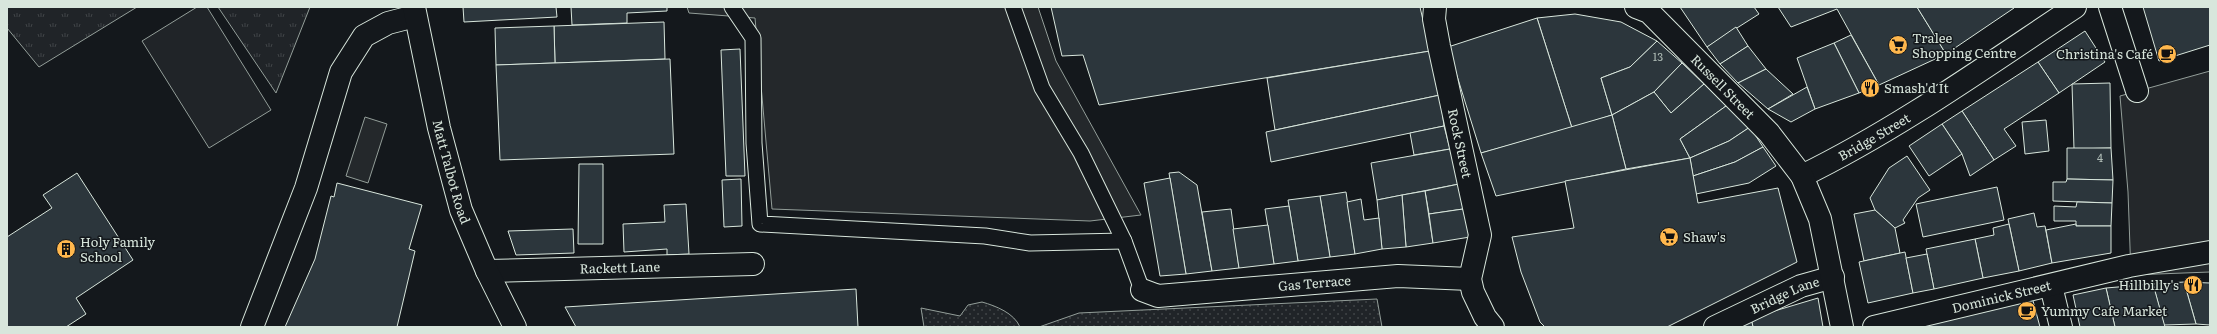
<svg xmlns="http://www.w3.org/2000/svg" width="2217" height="334" font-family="Literata,serif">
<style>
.grass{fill:url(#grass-tufts);stroke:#939e99}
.park{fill:url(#park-dots);stroke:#939e99}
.pitch{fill:#202428;stroke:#939e99}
.parking{fill:#24282b;stroke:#939e99}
.building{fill:#2c363c;stroke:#d8e6dc}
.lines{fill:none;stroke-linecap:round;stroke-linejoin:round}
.lane-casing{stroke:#d8e6dc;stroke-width:17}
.street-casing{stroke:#d8e6dc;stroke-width:24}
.secondary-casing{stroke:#d8e6dc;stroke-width:24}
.lane{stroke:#14181c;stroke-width:15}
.street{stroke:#14181c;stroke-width:22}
.secondary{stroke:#14181c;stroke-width:22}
.labels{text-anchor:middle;stroke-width:3;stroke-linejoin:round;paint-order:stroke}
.number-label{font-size:11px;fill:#adbab4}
.poi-label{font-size:13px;fill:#d8e6dc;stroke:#14181c;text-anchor:start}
.street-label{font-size:13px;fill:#d8e6dc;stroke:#14181c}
</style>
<defs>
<pattern id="grass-tufts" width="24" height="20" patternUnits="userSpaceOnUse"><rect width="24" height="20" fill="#202428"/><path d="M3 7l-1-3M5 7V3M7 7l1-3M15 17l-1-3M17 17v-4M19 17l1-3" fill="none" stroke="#404447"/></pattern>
<pattern id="park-dots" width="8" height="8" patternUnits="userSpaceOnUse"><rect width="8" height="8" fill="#202428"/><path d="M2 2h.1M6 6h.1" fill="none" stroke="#404447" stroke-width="1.8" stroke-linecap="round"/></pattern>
</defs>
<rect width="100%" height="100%" fill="#14181c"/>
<g class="grass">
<polygon points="7,7 137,7 39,67 7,28"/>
<polygon points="218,7 310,7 276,93"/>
</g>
<g class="park">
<polygon points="1377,299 1382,327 1039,327 1079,313"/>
<path d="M982 302C996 306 1014 313 1020 327H924L921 308 960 316 968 305Z"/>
</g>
<polygon class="pitch" points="197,7 207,7 271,110 209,148 142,41"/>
<g class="parking">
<polygon points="687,7 1038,7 1056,61 1141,215 1090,221 772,209 755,18 689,13"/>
<polygon points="2210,71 2210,272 2131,275 2128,192 2120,96"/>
<polygon points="365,117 387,124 368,183 346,176"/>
</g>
<g class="building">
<polygon points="463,7 556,7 557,17 464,22"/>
<polygon points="571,7 667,7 667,11 627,13 627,23 572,25"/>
<polygon points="1051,7 1420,7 1430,51 1099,105 1083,55 1062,56"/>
<polygon points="1680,7 1754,7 1759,14 1707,47"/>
<polygon points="1778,7 1917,7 1946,54 1879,85 1837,9 1791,27"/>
<polygon points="1917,7 2014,7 2014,8 1946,54"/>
<polygon points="2143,7 2210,7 2210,45 2159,61"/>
<polygon points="1575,14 1621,22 1657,41 1630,67 1601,78 1612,115 1572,128 1537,18"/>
<polygon points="1537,18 1572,128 1481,153 1448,47"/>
<polygon points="664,22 665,59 555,63 554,26"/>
<polygon points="554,26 555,63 496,65 495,28"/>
<polygon points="1736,27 1748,46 1720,64 1707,47"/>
<polygon points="2085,31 2105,62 2059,93 2038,62"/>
<polygon points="1851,35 1879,85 1859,93 1834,43"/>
<polygon points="1657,41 1682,63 1654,92 1612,115 1601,78 1630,67"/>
<polygon points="1834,43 1859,93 1815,109 1797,58"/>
<polygon points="1748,46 1766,69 1738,83 1720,64"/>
<polygon points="740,49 745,176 726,176 721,50"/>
<polygon points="1430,51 1440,95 1275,130 1267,78"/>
<polygon points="670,59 674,154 500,160 496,65"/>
<polygon points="2038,62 2059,93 2004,129 2016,146 1994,160 1962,111"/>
<polygon points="1682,63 1704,84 1671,113 1654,92"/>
<polygon points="1766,69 1793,94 1768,109 1738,83"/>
<polygon points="2110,83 2111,148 2074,149 2072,84"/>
<polygon points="1704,84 1726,106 1680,139 1690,158 1626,169 1612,115 1654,92 1671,113"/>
<polygon points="1807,87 1815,109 1791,122 1768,109"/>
<polygon points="1440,95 1444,126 1271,162 1266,132"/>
<polygon points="1726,106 1750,127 1729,141 1690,158 1680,139"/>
<polygon points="1962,111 1994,160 1970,176 1962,154 1942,124"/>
<polygon points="1612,115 1626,169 1496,196 1481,153"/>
<polygon points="2046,120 2049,151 2025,154 2022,122"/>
<polygon points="1942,124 1962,154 1929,176 1909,146"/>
<polygon points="1444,126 1450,149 1414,155 1410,133"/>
<polygon points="1750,127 1763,147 1735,162 1693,176 1690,158 1729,141"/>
<polygon points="1763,147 1776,166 1749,183 1696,194 1693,176 1735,162"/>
<polygon points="2067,148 2111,148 2113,180 2067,179"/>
<polygon points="1450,149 1459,184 1377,200 1371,163"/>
<polygon points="1907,156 1930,190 1918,198 1903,220 1905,223 1895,228 1875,210 1870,198 1889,168"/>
<polygon points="1690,158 1698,203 1778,188 1797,262 1667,327 1545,327 1540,322 1521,272 1512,237 1574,228 1565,181"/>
<polygon points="579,164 603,164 603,244 578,244"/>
<polygon points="1179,172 1197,185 1212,271 1186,274 1169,173"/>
<polygon points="77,173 133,260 76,298 86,314 66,327 7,327 7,237 52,208 43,195"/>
<polygon points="1170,178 1186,274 1160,276 1144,183"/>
<polygon points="741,179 742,226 724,227 722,180"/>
<polygon points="2067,179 2113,180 2112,203 2053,201 2053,182 2066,182"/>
<polygon points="337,183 422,205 409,249 415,251 397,327 285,327 315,259 331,196 334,197"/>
<polygon points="1459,184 1463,209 1429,214 1425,191"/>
<polygon points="1997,187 2004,220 1923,237 1916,204"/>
<polygon points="1425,191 1433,243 1406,247 1402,195"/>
<polygon points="1346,192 1355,254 1330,257 1320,196"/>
<polygon points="1402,195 1406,247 1382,249 1377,200"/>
<polygon points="1320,196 1330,257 1298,261 1288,200"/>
<polygon points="1361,199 1364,220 1379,218 1382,249 1355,254 1347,202"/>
<polygon points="2077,202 2112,203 2111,226 2076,226 2076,221 2054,221 2054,206 2076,207"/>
<polygon points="686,204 689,254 667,255 667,249 624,252 623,224 665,222 664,205"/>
<polygon points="1289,206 1298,261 1274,264 1265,209"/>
<polygon points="1231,209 1239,268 1212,271 1202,212"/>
<polygon points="1463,209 1470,237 1433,243 1429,214"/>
<polygon points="1875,210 1895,228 1900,253 1864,261 1854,214"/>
<polygon points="2034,213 2037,227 2045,226 2052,263 2019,271 2008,219"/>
<polygon points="2009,224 2019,271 1983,278 1975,239 1994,235 1993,228"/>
<polygon points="2076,224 2076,226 2111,226 2111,253 2052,263 2046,230"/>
<polygon points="1268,225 1274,264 1239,268 1233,229"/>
<polygon points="573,229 574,253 516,255 508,231"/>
<polygon points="1975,239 1983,278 1934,289 1926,249"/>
<polygon points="1905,252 1913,293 1868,303 1859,262"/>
<polygon points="1927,254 1934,289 1913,293 1906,258"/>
<polygon points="2184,282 2210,283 2210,325 2196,324"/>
<polygon points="2184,282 2196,324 2164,325 2153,284"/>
<polygon points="2153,284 2165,327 2115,327 2106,288"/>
<polygon points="2106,288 2115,327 2080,327 2073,295"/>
<polygon points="856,289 858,327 576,327 565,307"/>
<polygon points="2032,297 2040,327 1927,327 1926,320"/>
<polygon points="1818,298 1823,327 1753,327 1751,318"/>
<polygon points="1751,318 1753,327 1731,327"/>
</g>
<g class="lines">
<g class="lane-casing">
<g id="lane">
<polyline points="732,7 753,38 754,143 760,224 985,236 1030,243 1124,241"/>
<polyline points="1013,7 1042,88 1081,153 1124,241 1142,290"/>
</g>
</g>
<g class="street-casing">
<g id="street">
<polyline points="2110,7 2137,91"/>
<path id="s1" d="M1802 176C1898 129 1986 66 2075 7"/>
<path id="s2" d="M487 271 753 264"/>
<polyline points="2051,286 2061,327"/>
<path id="s3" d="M1142 290 1158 296 1398 276 1470 279"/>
<polyline points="252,327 306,188 341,72 364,36 388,23 415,16"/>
<path id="s4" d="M1715 327 1801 286 1833 277"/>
<path id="s5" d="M1874 327 2129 266 2210 252"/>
</g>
</g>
<g class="secondary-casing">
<g id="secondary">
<path id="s6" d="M414 7 439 128 461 210 487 271 515 327"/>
<path id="s7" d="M1435 7 1434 19 1439 46 1480 235 1470 279 1473 292 1485 317 1493 327"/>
<path id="s8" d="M1636 7 1649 12 1769 133 1802 176 1820 219 1842 327"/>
</g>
</g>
<use href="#lane" class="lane"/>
<use href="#street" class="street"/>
<use href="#secondary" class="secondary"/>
</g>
<defs>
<g id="supermarket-disc" transform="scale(1)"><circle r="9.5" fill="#ffb74d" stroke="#14181c"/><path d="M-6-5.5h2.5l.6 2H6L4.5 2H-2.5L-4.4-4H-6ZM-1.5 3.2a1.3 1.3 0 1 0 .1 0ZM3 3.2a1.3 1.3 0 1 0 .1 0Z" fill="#111"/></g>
<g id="cafe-disc" transform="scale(1)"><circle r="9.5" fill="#ffb74d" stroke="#14181c"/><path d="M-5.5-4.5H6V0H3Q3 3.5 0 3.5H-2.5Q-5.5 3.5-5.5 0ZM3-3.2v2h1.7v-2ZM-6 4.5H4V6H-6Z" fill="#111"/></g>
<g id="restaurant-disc" transform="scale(1)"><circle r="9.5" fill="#ffb74d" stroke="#14181c"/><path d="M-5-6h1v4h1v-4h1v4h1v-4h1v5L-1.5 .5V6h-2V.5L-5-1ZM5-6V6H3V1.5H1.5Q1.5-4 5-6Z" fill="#111"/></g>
<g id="building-disc" transform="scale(1)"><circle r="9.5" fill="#ffb74d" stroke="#14181c"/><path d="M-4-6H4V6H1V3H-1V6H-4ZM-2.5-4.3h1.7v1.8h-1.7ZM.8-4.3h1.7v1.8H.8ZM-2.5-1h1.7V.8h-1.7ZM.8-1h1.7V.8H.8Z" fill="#111"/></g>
</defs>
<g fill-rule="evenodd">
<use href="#supermarket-disc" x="1898" y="45"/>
<use href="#cafe-disc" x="2167" y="54"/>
<use href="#restaurant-disc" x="1870" y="88"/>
<use href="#supermarket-disc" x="1669" y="237"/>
<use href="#building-disc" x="66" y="249"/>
<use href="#restaurant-disc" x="2193" y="285"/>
<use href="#cafe-disc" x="2027" y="311"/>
</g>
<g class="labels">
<g class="number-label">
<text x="1658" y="61">13</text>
<text x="2100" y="162">4</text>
</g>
<g class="poi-label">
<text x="1912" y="43">Tralee<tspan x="1912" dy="15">Shopping Centre</tspan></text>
<text x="2153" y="59" text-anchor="end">Christina's Café</text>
<text x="1884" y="93">Smash'd It</text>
<text x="1683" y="242">Shaw's</text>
<text x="80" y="247">Holy Family<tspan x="80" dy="15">School</tspan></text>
<text x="2179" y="290" text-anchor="end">Hillbilly's</text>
<text x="2041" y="316">Yummy Cafe Market</text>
</g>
<g class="street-label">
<text dy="5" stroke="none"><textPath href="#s8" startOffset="119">Russell Street</textPath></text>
<text dy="5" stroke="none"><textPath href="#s1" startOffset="82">Bridge Street</textPath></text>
<text dy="5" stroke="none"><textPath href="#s7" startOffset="139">Rock Street</textPath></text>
<text dy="5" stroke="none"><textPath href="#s6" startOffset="169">Matt Talbot Road</textPath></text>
<text dy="5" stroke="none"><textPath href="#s2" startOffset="133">Rackett Lane</textPath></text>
<text dy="5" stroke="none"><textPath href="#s3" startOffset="174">Gas Terrace</textPath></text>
<text dy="5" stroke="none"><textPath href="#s4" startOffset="77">Bridge Lane</textPath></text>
<text dy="5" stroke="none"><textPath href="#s5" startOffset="131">Dominick Street</textPath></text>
</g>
</g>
<rect width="2217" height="334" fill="none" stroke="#d8e6dc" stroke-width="16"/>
</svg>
